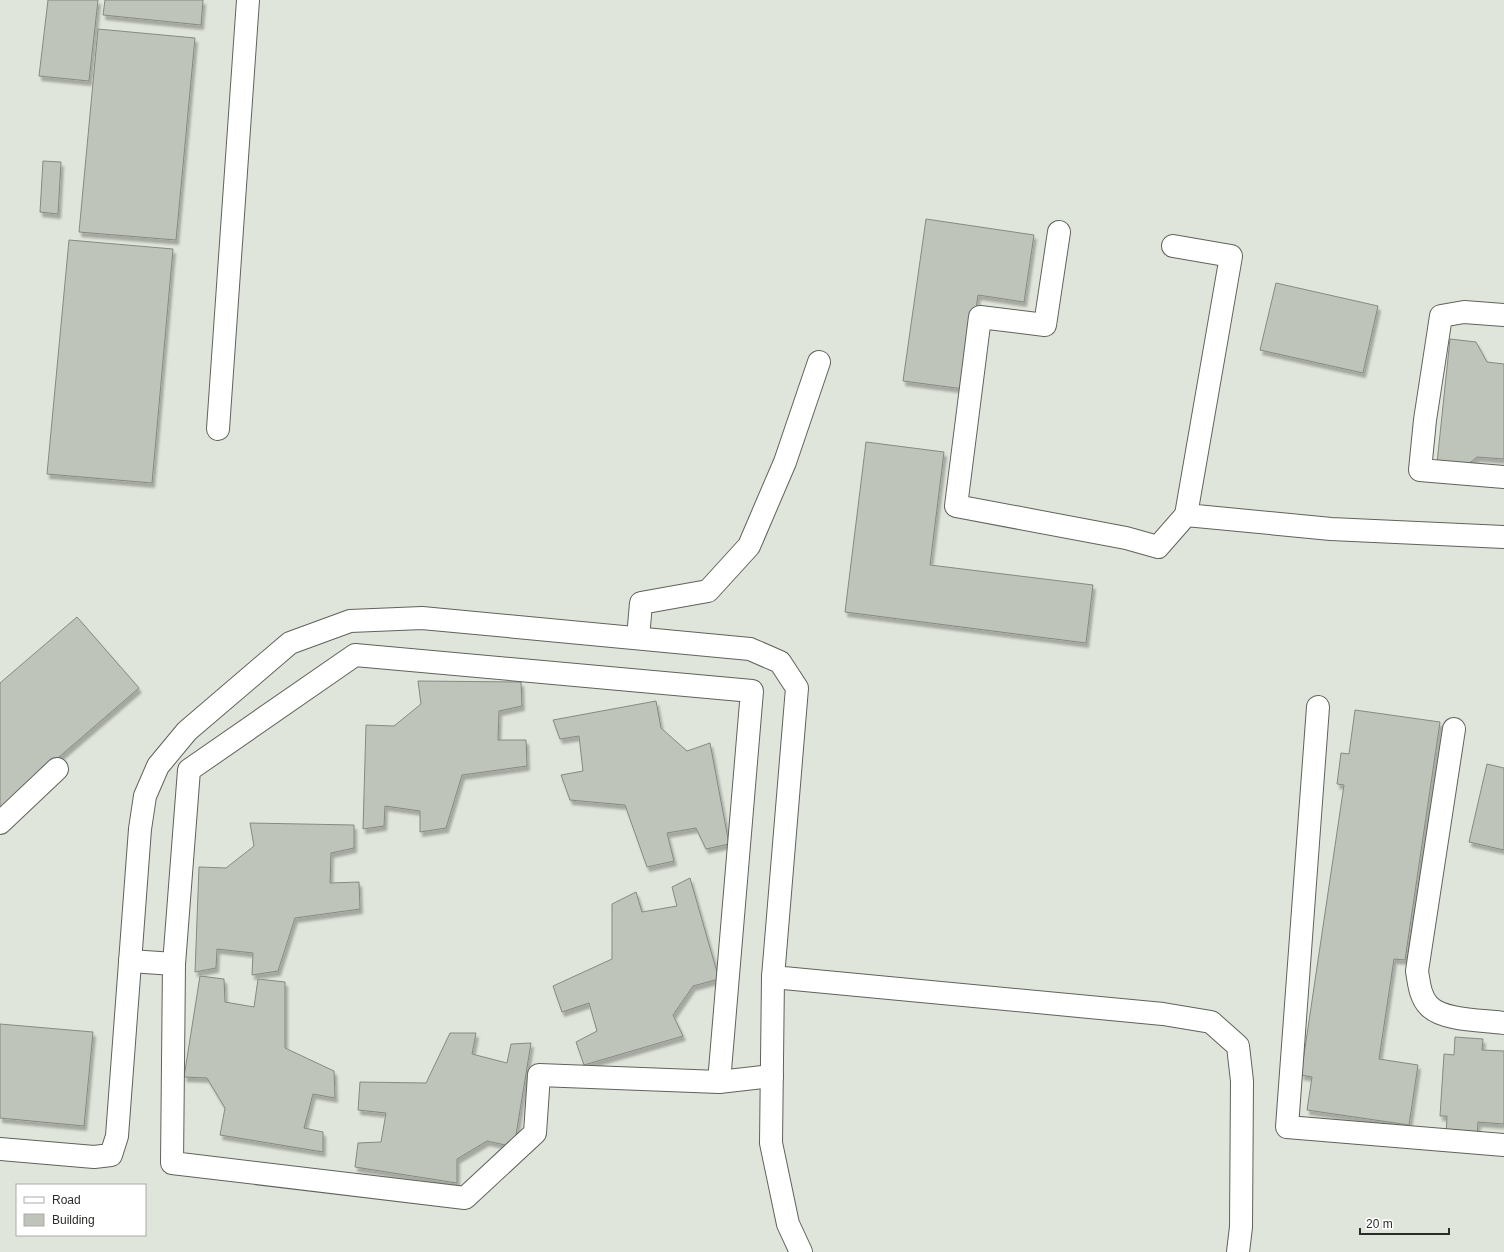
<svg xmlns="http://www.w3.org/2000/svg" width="1504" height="1252" font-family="Helvetica,sans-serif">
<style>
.building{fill:#bfc4ba;stroke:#858a81;filter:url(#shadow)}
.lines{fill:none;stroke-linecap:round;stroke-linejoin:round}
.minor-casing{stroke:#5f635b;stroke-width:24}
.minor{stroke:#fff;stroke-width:22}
</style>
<defs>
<filter id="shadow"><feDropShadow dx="2.5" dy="4.5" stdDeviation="1" flood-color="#0004"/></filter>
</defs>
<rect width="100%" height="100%" fill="#e0e5db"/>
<g class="building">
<polygon points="48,0 98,0 89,81 39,76"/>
<polygon points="105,0 203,0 201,25 103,15"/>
<polygon points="98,29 195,38 176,240 79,232"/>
<polygon points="43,161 61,162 58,214 40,212"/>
<polygon points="926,219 1034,235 1024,302 978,295 964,389 903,381"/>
<polygon points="69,240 173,249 152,483 47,474"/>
<polygon points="1276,283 1378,306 1363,373 1260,350"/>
<polygon points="1450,339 1476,342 1487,362 1504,364 1504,459 1477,457 1466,466 1437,463"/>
<polygon points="866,442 944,452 930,565 1093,585 1086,643 845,612"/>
<polygon points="77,617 139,688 0,808 0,683"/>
<polygon points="418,681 521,682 522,706 499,711 498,740 526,740 527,766 462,775 446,828 420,832 420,811 385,806 384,826 363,829 366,725 394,726 421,704"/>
<polygon points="656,701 661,728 687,751 710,743 729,844 706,849 696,828 667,833 674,861 647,867 625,805 570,800 561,775 583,771 579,736 560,739 553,720"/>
<polygon points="1355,710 1440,722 1405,960 1394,959 1379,1059 1418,1065 1409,1125 1307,1110 1312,1077 1301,1075 1344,785 1337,784 1341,753 1349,754"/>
<polygon points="1487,764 1504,768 1504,850 1469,842"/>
<polygon points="250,823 354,825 354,848 331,853 330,883 359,882 360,909 295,918 278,971 252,975 253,953 217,949 216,968 195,972 199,867 226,868 254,846"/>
<polygon points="690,878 719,979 693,986 673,1015 683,1036 584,1065 576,1042 597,1031 589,1003 562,1012 553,986 612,959 612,904 636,892 642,912 677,906 672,887"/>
<polygon points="200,976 224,979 225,1002 254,1007 258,979 285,982 285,1048 334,1071 335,1098 313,1094 304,1128 323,1132 323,1152 220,1135 225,1108 207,1078 184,1077"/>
<polygon points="0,1024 93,1032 84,1126 0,1118"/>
<polygon points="450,1033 476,1033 472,1054 507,1063 511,1044 531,1043 514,1147 487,1141 457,1159 457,1183 355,1167 358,1143 381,1142 386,1113 358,1110 360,1082 426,1083"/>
<polygon points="1455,1037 1483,1039 1482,1050 1504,1051 1504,1124 1478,1122 1477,1137 1446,1135 1447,1116 1440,1116 1444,1054 1454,1055"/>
</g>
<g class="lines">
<g class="minor-casing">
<g id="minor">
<polyline points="1059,232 1045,325 980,317 956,506 1126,538 1158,547 1186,515"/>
<polyline points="1173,246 1231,256 1186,515 1331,529 1504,537"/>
<polyline points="1504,315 1464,312 1441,316 1425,420 1420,470 1504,477"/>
<polyline points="218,429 248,0"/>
<polyline points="638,638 641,603 708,591 749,546 785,462 819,362"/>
<polyline points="1318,707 1287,1127 1504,1145"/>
<path d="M1454 729 1417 971C1419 983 1420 997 1429 1006 1443 1021 1484 1020 1504 1023"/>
<polyline points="0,823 57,769"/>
<polyline points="130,961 174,964 172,1163 465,1198 535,1133 539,1075 719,1082 752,691 355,655 189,770 174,964"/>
<polyline points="773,977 771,1143 788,1224 801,1252"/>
<polyline points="719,1082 772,1076"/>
<polyline points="0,1149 94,1157 111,1155 117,1136 140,829 145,796 158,766 187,731 290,643 350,621 422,618 750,649 780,662 797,688 773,977 1163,1014 1211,1022 1238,1046 1242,1081 1241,1227 1238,1252"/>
</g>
</g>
<use href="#minor" class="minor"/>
</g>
<rect x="16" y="1184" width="130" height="52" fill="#ffffff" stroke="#aaaba9"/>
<rect x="24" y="1197" width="20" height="6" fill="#ffffff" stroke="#aaaba9"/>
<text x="52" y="1204" font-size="12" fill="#2b2d29">Road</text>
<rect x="24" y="1214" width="20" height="12" fill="#bfc4ba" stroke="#aaaba9"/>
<text x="52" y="1224" font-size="12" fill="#2b2d29">Building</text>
<path d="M1360 1228v6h89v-6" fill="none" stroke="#2b2d29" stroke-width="2"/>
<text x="1366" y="1228" font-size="12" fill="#2b2d29" stroke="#ffffff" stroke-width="3" paint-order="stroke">20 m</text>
</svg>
